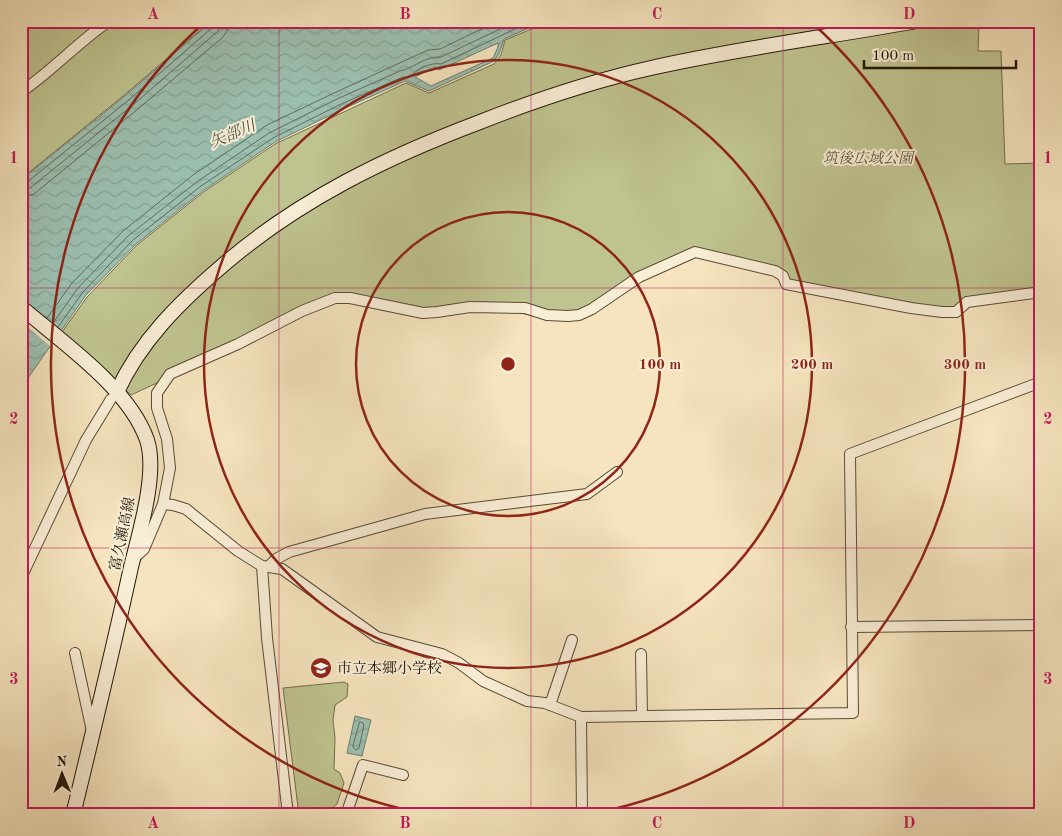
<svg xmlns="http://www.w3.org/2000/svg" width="1062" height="836" font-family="'Old Standard TT','Noto Serif JP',serif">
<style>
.green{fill:#bfc38f;stroke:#716d4c}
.water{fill:url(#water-waves);stroke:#6c7c6d;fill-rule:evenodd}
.pier{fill:#f5e4be}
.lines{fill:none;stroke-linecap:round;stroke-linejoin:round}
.shore{stroke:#606b5c;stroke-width:1}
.street-casing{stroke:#584a36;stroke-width:12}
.secondary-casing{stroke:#231708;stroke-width:16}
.street{stroke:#f8edd5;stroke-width:10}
.secondary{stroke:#f8edd5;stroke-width:14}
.grid{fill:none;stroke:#c2185b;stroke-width:1;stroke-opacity:0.55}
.ring{fill:none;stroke:#8f2418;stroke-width:2.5}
.labels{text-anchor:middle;stroke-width:4;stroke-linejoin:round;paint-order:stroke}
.park-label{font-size:15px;font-style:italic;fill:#5a5337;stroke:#f8edd5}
.street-label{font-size:15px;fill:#231708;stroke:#f8edd5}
.poi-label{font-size:15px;fill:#231708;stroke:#f8edd5;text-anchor:start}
.water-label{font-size:16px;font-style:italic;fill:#4d5243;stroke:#f8edd5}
.centre{fill:#8f2418;stroke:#f8edd5;stroke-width:2.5}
.ring-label{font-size:15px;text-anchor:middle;font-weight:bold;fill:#8f2418;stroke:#f8edd5;stroke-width:4;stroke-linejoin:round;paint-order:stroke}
.neatline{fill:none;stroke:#c2185b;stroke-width:2}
.grid-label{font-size:16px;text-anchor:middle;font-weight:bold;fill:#c2185b}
</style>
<defs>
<pattern id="water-waves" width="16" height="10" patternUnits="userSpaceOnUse" patternTransform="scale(1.25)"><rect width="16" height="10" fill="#9cbfb0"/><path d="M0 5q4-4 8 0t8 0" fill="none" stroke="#86a396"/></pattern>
</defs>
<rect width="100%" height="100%" fill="#f5e4be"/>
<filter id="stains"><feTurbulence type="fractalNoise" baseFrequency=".004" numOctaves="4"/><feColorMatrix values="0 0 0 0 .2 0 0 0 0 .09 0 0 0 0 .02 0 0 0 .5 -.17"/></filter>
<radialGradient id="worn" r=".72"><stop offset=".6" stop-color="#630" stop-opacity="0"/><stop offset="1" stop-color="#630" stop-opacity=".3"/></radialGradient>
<g class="green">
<polygon points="21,21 211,21 123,96 21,179"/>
<path d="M551 21H620L634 24C640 20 651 20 657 23L665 21H954V26H979L978 51H1001L1005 164 1041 163V288L957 308 912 306 791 283 783 272 701 250 602 298 574 314 552 313 533 316 517 312 473 310 429 317 357 300 331 302 131 395 62 332 87 297 137 245 205 191 275 144 406 83 429 93 494 64 501 55 505 40Z"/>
<polygon points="344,682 348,684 347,697 335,705 333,720 335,738 334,769 340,773 344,783 337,804 323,815 299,815 283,688"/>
</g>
<g class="water">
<path d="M212 21H545L504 39 499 54 494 61 429 91 405 81 341 110 275 142 204 190 136 244 86 295 21 388V180L126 95ZM498 43V47L493 58 431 86 415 77 435 67 439 70Z"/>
<polygon points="355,716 371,720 362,756 347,753"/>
</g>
<polygon class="pier" points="21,316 54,345 52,348 21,321"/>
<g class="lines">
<g class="shore">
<polyline points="21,184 26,183 130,99 213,27 215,21"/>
<polyline points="21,190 30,188 134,104 217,32 221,27 221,21"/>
<polyline points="21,198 34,194 138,109 223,37 227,31 229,21"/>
<polyline points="47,318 72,283 123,231 193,175 267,125 334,93 428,50 440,49 498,21"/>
<path d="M53 323 78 288 128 236 198 181 269 133 337 99 400 71C414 68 425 56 441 57L517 21"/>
<path d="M58 327 83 292 133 240 201 186 273 138 339 105 403 77H410C416 69 431 62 441 64L532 21"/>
<polygon points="360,722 363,723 364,725 359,748 356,750 353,747"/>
</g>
<g class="street-casing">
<g id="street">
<path d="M21 92C52 71 78 42 109 21"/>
<polyline points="163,504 173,505 186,509 238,551 262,566 282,569 377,637 442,654 459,663 483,681 527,701 545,703 581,717 853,713 850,454 1041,382"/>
<polyline points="134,558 144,549 163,504 170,468 167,439 157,408 157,393 170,374 238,344 302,311 335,298 350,298 423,313 437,312 470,307 525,308 547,315 568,316 579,315 592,309 639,277 695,252 775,271 783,276 786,284 911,308 942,312 956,312 967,302 1041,292"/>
<polyline points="262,566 267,638 287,806 289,815"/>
<polyline points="269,566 276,559 289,552 425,514 587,494 617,472"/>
<polyline points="21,578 86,440 111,399"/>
<polyline points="851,627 1041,625"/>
<polyline points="75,653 92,731"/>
<polyline points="641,654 642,716"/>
<polyline points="550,705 572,640"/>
<polyline points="581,717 582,815"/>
<polyline points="344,815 348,809 363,765 403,775"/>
</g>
</g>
<g class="secondary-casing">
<g id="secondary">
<path d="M21 307C63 343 129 388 147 440 158 473 139 534 131 567 113 650 93 732 73 815"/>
<path d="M117 392C140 341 180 302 222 266 298 200 387 157 480 122 536 100 592 81 651 68 739 48 828 37 917 21"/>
</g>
</g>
<use href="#street" class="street"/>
<use href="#secondary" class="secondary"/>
</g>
<path class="grid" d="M279 21V815M531 21V815M783 21V815M21 288H1041M21 548H1041"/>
<g class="ring">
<circle cx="508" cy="364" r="152"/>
<circle cx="508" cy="364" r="304"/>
<path d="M433 815A457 457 0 0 1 205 22M811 22A457 457 0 0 1 583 815"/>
</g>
<defs>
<g id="school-disc" transform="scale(1.125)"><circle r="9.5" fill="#8f2418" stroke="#f8edd5"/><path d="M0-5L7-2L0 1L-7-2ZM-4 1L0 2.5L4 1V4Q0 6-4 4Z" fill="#fff"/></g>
</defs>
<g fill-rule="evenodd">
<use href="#school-disc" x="321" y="668"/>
</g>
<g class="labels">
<g class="park-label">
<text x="868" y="163">筑後広域公園</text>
</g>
<g class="street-label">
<text transform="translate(122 534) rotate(-78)" y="5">富久瀬高線</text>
</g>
<g class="poi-label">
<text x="337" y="673">市立本郷小学校</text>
</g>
<g class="water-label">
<text transform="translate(232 133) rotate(-23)" y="6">矢部川</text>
</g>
</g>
<circle cx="508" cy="364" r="8" class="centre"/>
<g class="ring-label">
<text x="660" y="369">100 m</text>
<text x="812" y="369">200 m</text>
<text x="965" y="369">300 m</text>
</g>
<rect width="1062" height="836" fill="none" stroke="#f5e4be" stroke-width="55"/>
<g transform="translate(62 774) rotate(359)" stroke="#f8edd5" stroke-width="4" paint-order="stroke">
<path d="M0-4L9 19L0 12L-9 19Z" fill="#231708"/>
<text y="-8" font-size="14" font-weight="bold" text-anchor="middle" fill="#231708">N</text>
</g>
<path d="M864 60v8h152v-8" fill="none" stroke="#231708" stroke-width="2.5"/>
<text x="872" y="60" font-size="15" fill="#231708" stroke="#f8edd5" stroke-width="4" paint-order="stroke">100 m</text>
<rect x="28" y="28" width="1006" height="780" class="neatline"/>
<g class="grid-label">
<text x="153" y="19">A</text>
<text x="405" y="19">B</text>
<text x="657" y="19">C</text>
<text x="909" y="19">D</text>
<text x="14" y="163">1</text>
<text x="1048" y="163">1</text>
<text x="14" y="424">2</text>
<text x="1048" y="424">2</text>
<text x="14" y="684">3</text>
<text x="1048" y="684">3</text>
<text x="153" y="828">A</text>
<text x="405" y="828">B</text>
<text x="657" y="828">C</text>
<text x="909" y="828">D</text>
</g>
<rect width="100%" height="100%" filter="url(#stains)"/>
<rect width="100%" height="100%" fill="url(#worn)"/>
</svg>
